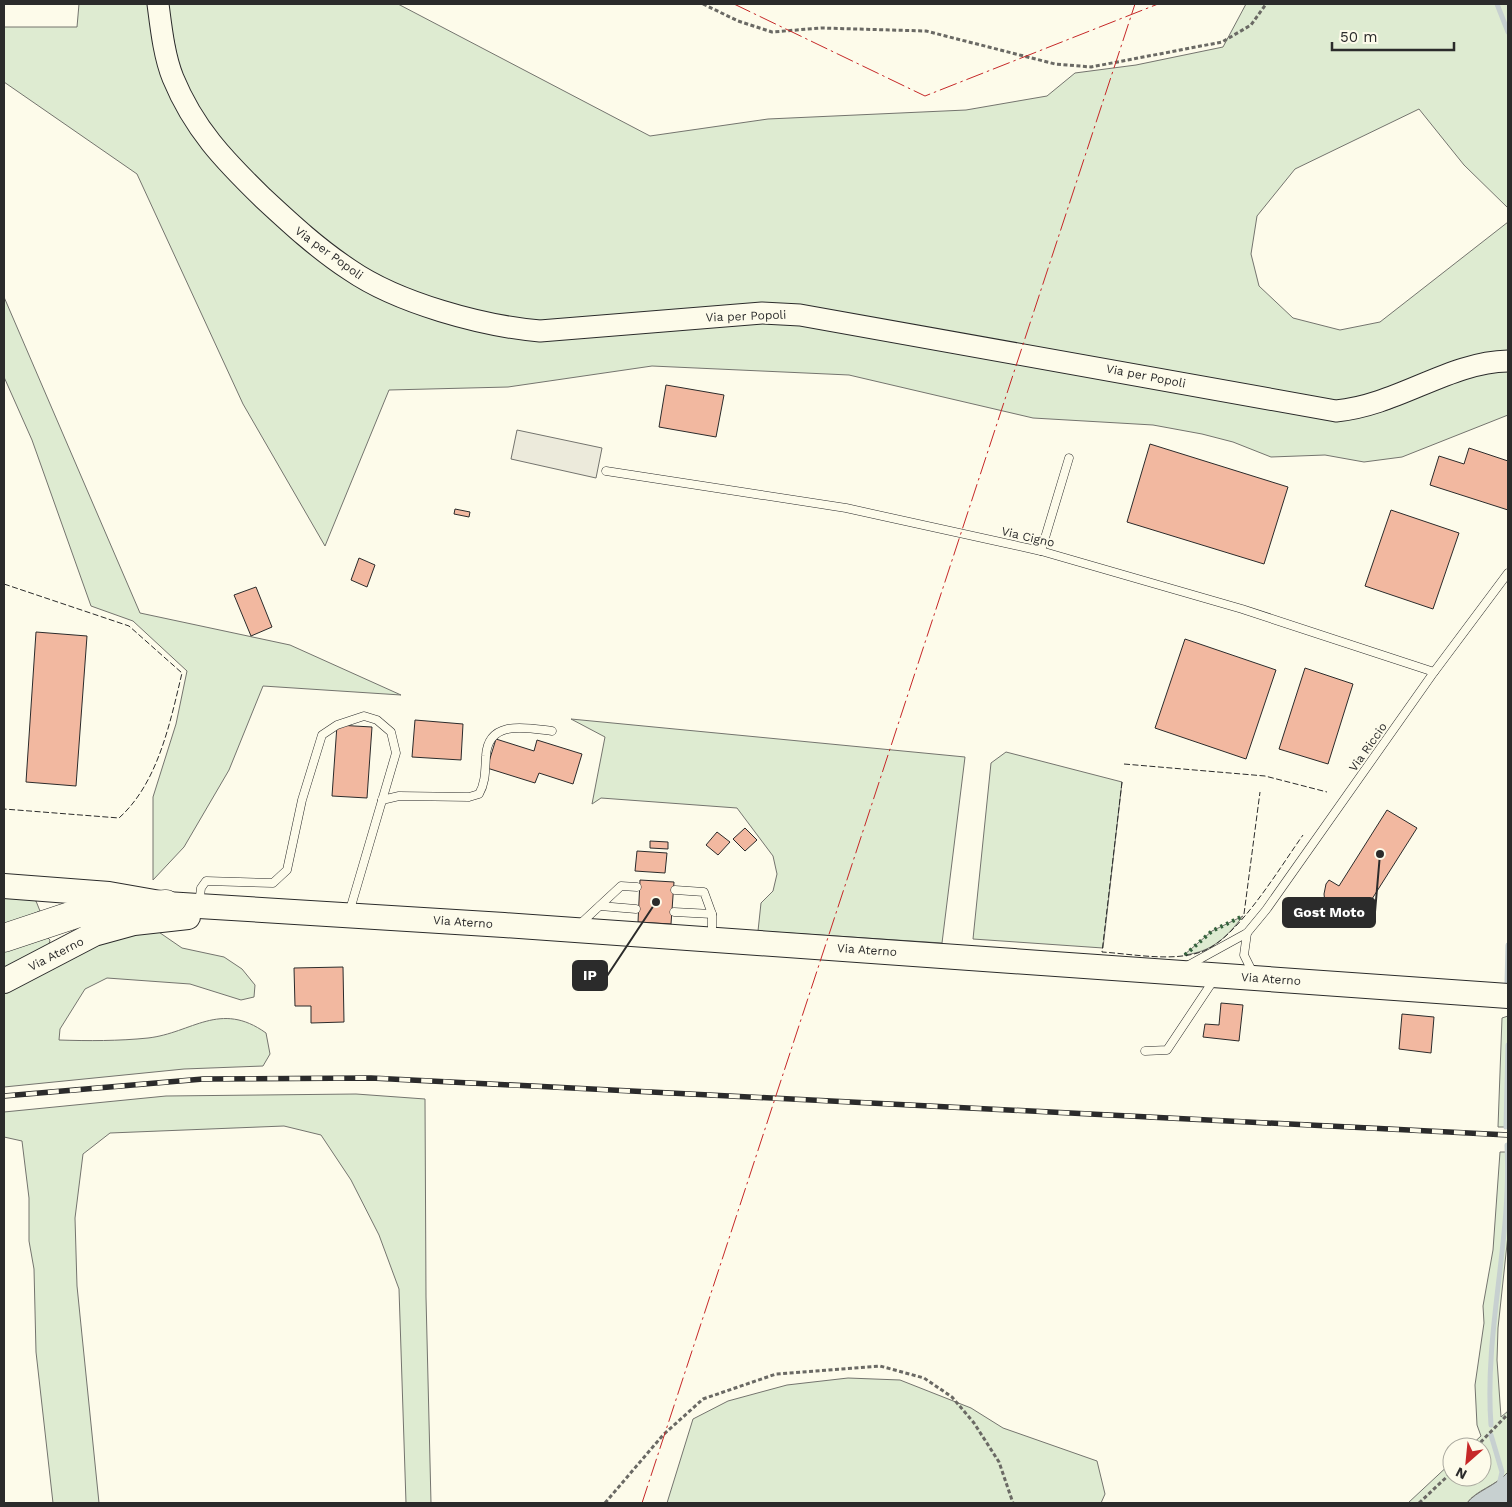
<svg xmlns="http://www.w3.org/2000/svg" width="1512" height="1507" font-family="'Work Sans',sans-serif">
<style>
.green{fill:#deebd1;stroke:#74746e}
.parking{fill:#eceadb;stroke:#74746e}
.water{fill:#c7d0d0;stroke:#74746e}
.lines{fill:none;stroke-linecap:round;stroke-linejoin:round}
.stream{stroke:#c7d0d0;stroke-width:5}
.building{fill:#f2b8a0;stroke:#2b2b2b}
.lane-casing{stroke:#2b2b2b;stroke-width:9}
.secondary-casing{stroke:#2b2b2b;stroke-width:23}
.primary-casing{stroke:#2b2b2b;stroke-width:26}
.highway-casing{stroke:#2b2b2b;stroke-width:29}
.path{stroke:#6a6964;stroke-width:3;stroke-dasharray:4 2.5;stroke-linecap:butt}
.lane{stroke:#fdfbea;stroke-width:8}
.secondary{stroke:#fdfbea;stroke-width:21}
.primary{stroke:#fdfbea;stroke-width:24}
.highway{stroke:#fdfbea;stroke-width:28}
.rail-casing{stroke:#2b2b2b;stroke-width:5.5}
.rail{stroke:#fdfbea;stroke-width:4;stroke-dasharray:11;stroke-linecap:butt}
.hedge{stroke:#34623c;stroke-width:4;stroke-dasharray:2.5 4;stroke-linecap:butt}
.fence{stroke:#2b2b2b;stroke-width:1;stroke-dasharray:6 2.5;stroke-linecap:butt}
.power{stroke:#c62828;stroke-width:1;stroke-dasharray:18 4 2.5 4;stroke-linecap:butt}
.labels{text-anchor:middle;stroke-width:4;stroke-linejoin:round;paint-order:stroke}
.street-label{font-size:12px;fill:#2b2b2b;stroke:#fdfbea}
.leader{fill:none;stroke:#2b2b2b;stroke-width:2}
.callout-dot{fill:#2b2b2b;stroke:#fdfbea;stroke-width:2}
.callout{fill:#2b2b2b;stroke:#2b2b2b;stroke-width:2}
.callout-label{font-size:14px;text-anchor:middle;font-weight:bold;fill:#fff}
</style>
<rect width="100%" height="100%" fill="#fdfbea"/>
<g class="green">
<polygon points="79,4 149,4 164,78 289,235 513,337 762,322 800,323 1359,417 1390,409 1470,376 1508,370 1508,415 1402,457 1364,462 1325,455 1271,457 1233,442 1202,434 1153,425 1033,418 849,375 652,366 508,387 389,390 325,546 243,404 137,174 4,82 4,27 77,27"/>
<polygon points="167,4 398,4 650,136 768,119 966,110 1047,96 1075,73 1136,65 1223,47 1246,4 1508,4 1508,208 1464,165 1419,109 1295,169 1257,216 1251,254 1259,286 1293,318 1340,330 1380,322 1508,222 1508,352 1384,393 1336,402 890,321 559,322 516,320 444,302 403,288 356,264 301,222 207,126 180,73"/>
<polygon points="4,297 140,613 290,645 401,695 263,686 229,770 184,847 153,880 153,797 176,724 187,671 133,621 91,606 32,440 4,377"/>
<polygon points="571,719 965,757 942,943 758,931 761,903 773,891 777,874 773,856 737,808 601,798 592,804 605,737"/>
<polygon points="1006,752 1122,782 1103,948 973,939 991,763"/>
<polygon points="4,897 27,898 36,901 40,911 4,926"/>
<path d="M1243 916C1227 937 1212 952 1184 955L1212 931Z"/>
<path d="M150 926 182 948 224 957 242 969 255 985 254 997 241 1000 190 984 107 978 85 989 60 1029 59 1040C88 1041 119 1041 148 1038 192 1033 220 1000 266 1033L270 1054 263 1066 184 1069 4 1087V987L78 948Z"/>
<polygon points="45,935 50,940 48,949 4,969 4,947"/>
<polygon points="1508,1016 1508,1127 1498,1127 1502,1018"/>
<polygon points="356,1094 425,1099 426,1297 431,1503 406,1503 399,1289 379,1235 351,1180 321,1135 284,1126 110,1133 83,1154 75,1218 77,1286 99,1503 53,1503 36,1352 34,1269 29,1241 29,1198 22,1141 4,1137 4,1112 166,1096"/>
<path d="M1500 1152H1508V1235L1498 1328 1497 1360 1501 1417 1508 1411V1472C1496 1486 1476 1490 1467 1503H1408L1452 1462V1477H1482V1447H1469L1481 1436 1477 1425 1475 1385 1484 1323 1483 1306 1493 1250Z"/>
<polygon points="848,1378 900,1380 971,1408 1003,1428 1097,1461 1105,1494 1101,1503 667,1503 693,1419 728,1401 787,1385"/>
</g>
<polygon class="parking" points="517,430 602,448 596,478 511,459"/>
<path class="water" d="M1508 1472V1503H1467C1476 1491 1496 1486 1508 1472Z"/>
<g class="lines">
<g class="stream">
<polyline points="1497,4 1508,32"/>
<polyline points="1507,984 1508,945"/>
<polyline points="1506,1127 1508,1045"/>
<path d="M1491 1425C1484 1331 1512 1239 1507 1145"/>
<polyline points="1491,1435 1502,1472 1498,1489"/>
</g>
</g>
<g class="building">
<polygon points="666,385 724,395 716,437 659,427"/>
<polygon points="1150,444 1288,487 1264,564 1127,522"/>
<polygon points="1469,448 1508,461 1508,510 1430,485 1439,456 1464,464"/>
<polygon points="455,509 470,512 469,517 454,514"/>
<polygon points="1391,510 1459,533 1433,609 1365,586"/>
<polygon points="359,558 375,565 367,587 351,580"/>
<polygon points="256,587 272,627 251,636 234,595"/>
<polygon points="36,632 87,636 76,786 26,782"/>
<polygon points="1185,639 1276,670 1246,759 1155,728"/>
<polygon points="1305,668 1353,684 1328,764 1279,749"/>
<polygon points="415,720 463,724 461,760 412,757"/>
<polygon points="337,725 372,727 367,798 332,796"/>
<polygon points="496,739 534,751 537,740 582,754 573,784 539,773 535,783 487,768"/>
<polygon points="1387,810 1417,828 1365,910 1350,918 1337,916 1325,903 1324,894 1326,884 1329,880 1339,886"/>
<polygon points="745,828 757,840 745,851 733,839"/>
<polygon points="717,832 730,842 718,855 706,845"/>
<polygon points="650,841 668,842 668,849 650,848"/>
<polygon points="637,851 667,853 665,873 635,871"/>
<polygon points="640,880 674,882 671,924 638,922"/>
<polygon points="343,967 344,1022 311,1023 311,1006 295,1006 294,968"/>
<polygon points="1221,1003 1243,1005 1239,1041 1203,1037 1205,1024 1219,1025"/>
<polygon points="1402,1014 1434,1017 1431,1053 1399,1049"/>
</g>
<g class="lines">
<g class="lane-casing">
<g id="lane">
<polyline points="606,471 846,508 1041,551 1242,609 1434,672"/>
<polyline points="1041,551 1069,458"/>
<path d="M382 800 399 796 469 797 479 794C486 782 485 769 486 756 488 719 527 728 552 731"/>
<polyline points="675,890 704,892 712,914 712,938"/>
<polyline points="199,904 201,888 206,881 273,883 287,870 302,800 322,735 337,725 364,716 377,720 391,732 396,753 349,913"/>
<polyline points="600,906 636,909"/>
<polyline points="674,912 712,914"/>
<polyline points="579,925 621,886 637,887"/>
<polyline points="1247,933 1244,955 1253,973"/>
<polyline points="1187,966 1247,933 1266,910 1434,672 1508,573"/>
<polyline points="1145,1051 1167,1050 1215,978"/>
</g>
</g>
<g class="secondary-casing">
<path id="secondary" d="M158 4C161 27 164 56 173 78 194 129 224 160 263 198 291 224 318 249 350 270 398 303 482 326 540 331L762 313 800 315 1336 411C1398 405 1449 362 1508 361"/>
</g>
<g class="primary-casing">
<g id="primary">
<polyline points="4,886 109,894 166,904 504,925 1508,996"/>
<polyline points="4,981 94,934 134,923 188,917"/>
</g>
</g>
<g class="highway-casing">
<polyline id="highway" points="4,938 76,914 104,909 166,904"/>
</g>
<g class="path">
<polyline points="703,4 738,21 772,32 821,28 926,31 1055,64 1091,67 1222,42 1251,25 1266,4"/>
<polyline points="1476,1447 1508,1414"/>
<polyline points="605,1503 663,1435 703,1399 776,1374 880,1366 924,1378 952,1397 974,1423 999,1462 1013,1503"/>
<polyline points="1419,1503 1452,1472"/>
</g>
<use href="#lane" class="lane"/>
<use href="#secondary" class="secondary"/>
<use href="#primary" class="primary"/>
<use href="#highway" class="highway"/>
<g class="rail-casing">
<polyline id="rail" points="4,1096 203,1079 371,1078 1508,1135"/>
</g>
<use href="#rail" class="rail"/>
<polyline class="hedge" points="1185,955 1212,931 1243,916"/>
<g class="fence">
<path d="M4 584 129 626 182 673C170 723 158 783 119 818L4 809"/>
<polyline points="1124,764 1265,776 1327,792"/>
<path d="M1122 782 1102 952C1133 954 1171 962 1201 952 1237 940 1280 867 1303 835"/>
<polyline points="1244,914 1260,792"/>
</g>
<g class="power">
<polyline points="734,4 925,96 1158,4"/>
<polyline points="642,1503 1135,4"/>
</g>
</g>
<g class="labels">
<g class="street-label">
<text transform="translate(329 253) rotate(36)" y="4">Via per Popoli</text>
<text transform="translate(746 316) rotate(-2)" y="4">Via per Popoli</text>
<text transform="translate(1146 376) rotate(11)" y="4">Via per Popoli</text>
<text transform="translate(1028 537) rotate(13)" y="4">Via Cigno</text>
<text transform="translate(1368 747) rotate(-55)" y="4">Via Riccio</text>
<text transform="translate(463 922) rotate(4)" y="4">Via Aterno</text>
<text transform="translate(867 950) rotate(4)" y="4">Via Aterno</text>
<text transform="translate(56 954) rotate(-27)" y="4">Via Aterno</text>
<text transform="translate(1271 979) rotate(4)" y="4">Via Aterno</text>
</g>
</g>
<path class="leader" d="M1380 854L1375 912M656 902L607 976"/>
<g class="callout-dot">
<circle cx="1380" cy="854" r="5"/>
<circle cx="656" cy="902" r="5"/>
</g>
<g class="callout">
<rect x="1283" y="898" width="92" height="29" rx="5"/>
<rect x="573" y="961" width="34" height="29" rx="5"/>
</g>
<g class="callout-label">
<text x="1329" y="917">Gost Moto</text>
<text x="590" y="980">IP</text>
</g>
<rect width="1512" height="1507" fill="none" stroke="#2b2b2b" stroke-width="10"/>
<g transform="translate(1467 1462) rotate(207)"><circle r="24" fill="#fdfbea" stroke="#a9a89e"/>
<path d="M0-4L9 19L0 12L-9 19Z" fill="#c62828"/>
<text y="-8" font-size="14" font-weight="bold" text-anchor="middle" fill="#2b2b2b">N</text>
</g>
<path d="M1332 42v8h122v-8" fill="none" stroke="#2b2b2b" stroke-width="2.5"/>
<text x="1340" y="42" font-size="15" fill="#2b2b2b" stroke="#fdfbea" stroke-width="4" paint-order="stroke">50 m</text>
</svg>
